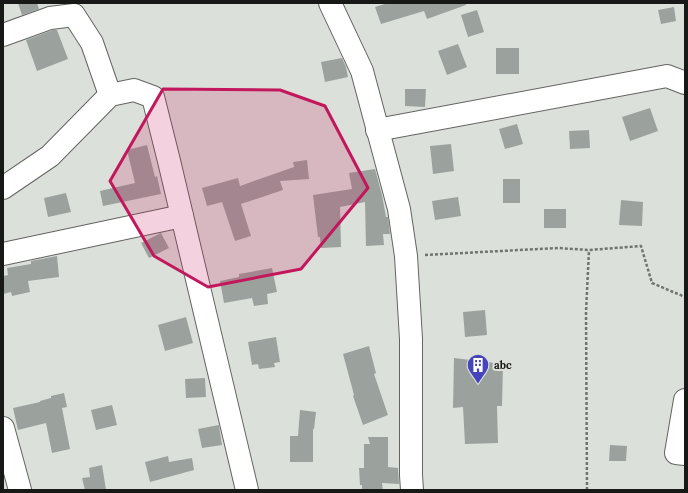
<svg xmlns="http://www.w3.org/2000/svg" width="688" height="493" font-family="Lora,serif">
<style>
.building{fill:#9ba29e}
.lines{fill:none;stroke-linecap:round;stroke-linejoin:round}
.minor-casing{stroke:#626560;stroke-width:24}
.path{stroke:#70736f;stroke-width:2.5;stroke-dasharray:3 2;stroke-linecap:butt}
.minor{stroke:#fff;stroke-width:22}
.marked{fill:#c2185b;fill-opacity:0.2;stroke:#c2185b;stroke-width:3;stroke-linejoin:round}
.labels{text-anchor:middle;stroke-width:4;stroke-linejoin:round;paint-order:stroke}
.poi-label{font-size:11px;font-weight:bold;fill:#171916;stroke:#dce0da;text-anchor:start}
</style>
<rect width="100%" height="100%" fill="#dce0da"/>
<g class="building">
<polygon points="18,3 37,3 39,9 22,15"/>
<polygon points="388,3 466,3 466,5 427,19 424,11 381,24 375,7"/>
<polygon points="674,7 676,21 661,24 658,10"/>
<polygon points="477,10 484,32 468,37 461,15"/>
<polygon points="53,30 57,30 68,59 37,71 26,40"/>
<polygon points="458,44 467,67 447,75 438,51"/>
<rect x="496" y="48" width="23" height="26"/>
<polygon points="342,58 346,67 348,77 325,82 321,62"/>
<polygon points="405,89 426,89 425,107 405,106"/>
<polygon points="650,108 658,131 630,141 622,117"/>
<polygon points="517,124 523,144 505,149 499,129"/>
<polygon points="589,130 590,148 570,149 569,131"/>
<polygon points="451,144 454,171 433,174 430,146"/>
<polygon points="147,145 155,177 157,176 161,194 103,206 100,191 135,183 127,150"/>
<polygon points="307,160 309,179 280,181 283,190 241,204 251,236 235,241 222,202 207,206 202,188 238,178 240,186 294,167 293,162"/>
<polygon points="375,169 382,195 386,217 388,217 390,234 383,234 384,245 366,246 365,202 340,207 341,247 321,248 320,237 318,237 313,195 352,189 349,173"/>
<rect x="503" y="179" width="17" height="24"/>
<polygon points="66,193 71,212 48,217 44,198"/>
<polygon points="458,197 461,216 435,220 432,201"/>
<polygon points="621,200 643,202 642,226 619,225"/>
<rect x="544" y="209" width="22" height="19"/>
<polygon points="161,233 169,248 149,258 141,243"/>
<polygon points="57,256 59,277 28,281 30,292 12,296 11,292 3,294 3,276 8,275 7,268 31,264 31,261"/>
<polygon points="272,268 277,292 267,294 268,304 254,306 252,298 224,303 220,281 239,277 239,274"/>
<polygon points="485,310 487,335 465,337 463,312"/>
<polygon points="186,317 193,343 165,351 158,325"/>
<polygon points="276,337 280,362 274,363 275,367 259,369 258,364 252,365 248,342"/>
<polygon points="369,346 376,373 374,374 388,415 363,425 353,396 354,395 343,354"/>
<polygon points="454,358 503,364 502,406 497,406 498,443 465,444 463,407 453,408"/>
<polygon points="205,378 206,397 186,398 185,379"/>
<polygon points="64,393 67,407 62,408 70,449 52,453 46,423 18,430 13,408 40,402 40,401 51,398 51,396"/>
<polygon points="112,405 117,425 96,430 91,410"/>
<polygon points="300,410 316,412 314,429 313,429 313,462 290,462 290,436 298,436"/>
<polygon points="219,425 222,445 202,448 198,429"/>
<polygon points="368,437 388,437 388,467 398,468 399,484 382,483 383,490 362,490 362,485 360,485 359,468 364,468 364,444 370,444"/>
<polygon points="610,445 627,446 626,461 609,461"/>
<polygon points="168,456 169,462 192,458 194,470 150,482 145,462"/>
<polygon points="102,465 106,490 85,490 82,478 90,477 89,468"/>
</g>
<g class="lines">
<g class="minor-casing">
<g id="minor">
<polyline points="330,3 362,71 399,209 406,256 411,339 411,475 412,490"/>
<polyline points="3,35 50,18 74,15 92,43 110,95"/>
<polyline points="377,130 667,76 685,83"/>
<polyline points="3,188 50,156 110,95 134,90 153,97 169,161 247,490"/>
<polyline points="3,254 182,216"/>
<polyline points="685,400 676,453 685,454"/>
<polyline points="3,428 20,490"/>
</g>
</g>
<g class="path">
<polyline points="425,255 558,248 589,250 641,246 652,283 685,297"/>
<polyline points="587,490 586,312 589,250"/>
</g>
<use href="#minor" class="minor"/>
</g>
<path class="marked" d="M163 89 280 90 325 106 368 188 301 269 208 287 154 256 110 181Z"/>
<defs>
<g id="building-pin" transform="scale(1.15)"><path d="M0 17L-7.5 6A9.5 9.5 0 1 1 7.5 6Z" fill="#4644ba" stroke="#dce0da"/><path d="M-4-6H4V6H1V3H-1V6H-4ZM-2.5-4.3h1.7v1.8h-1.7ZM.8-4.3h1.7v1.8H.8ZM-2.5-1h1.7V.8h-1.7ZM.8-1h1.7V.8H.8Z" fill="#fff"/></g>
</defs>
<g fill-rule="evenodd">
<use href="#building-pin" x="478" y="365"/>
</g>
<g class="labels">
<g class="poi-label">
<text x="494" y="369">abc</text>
</g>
</g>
<rect width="688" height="493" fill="none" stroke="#171916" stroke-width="8"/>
</svg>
